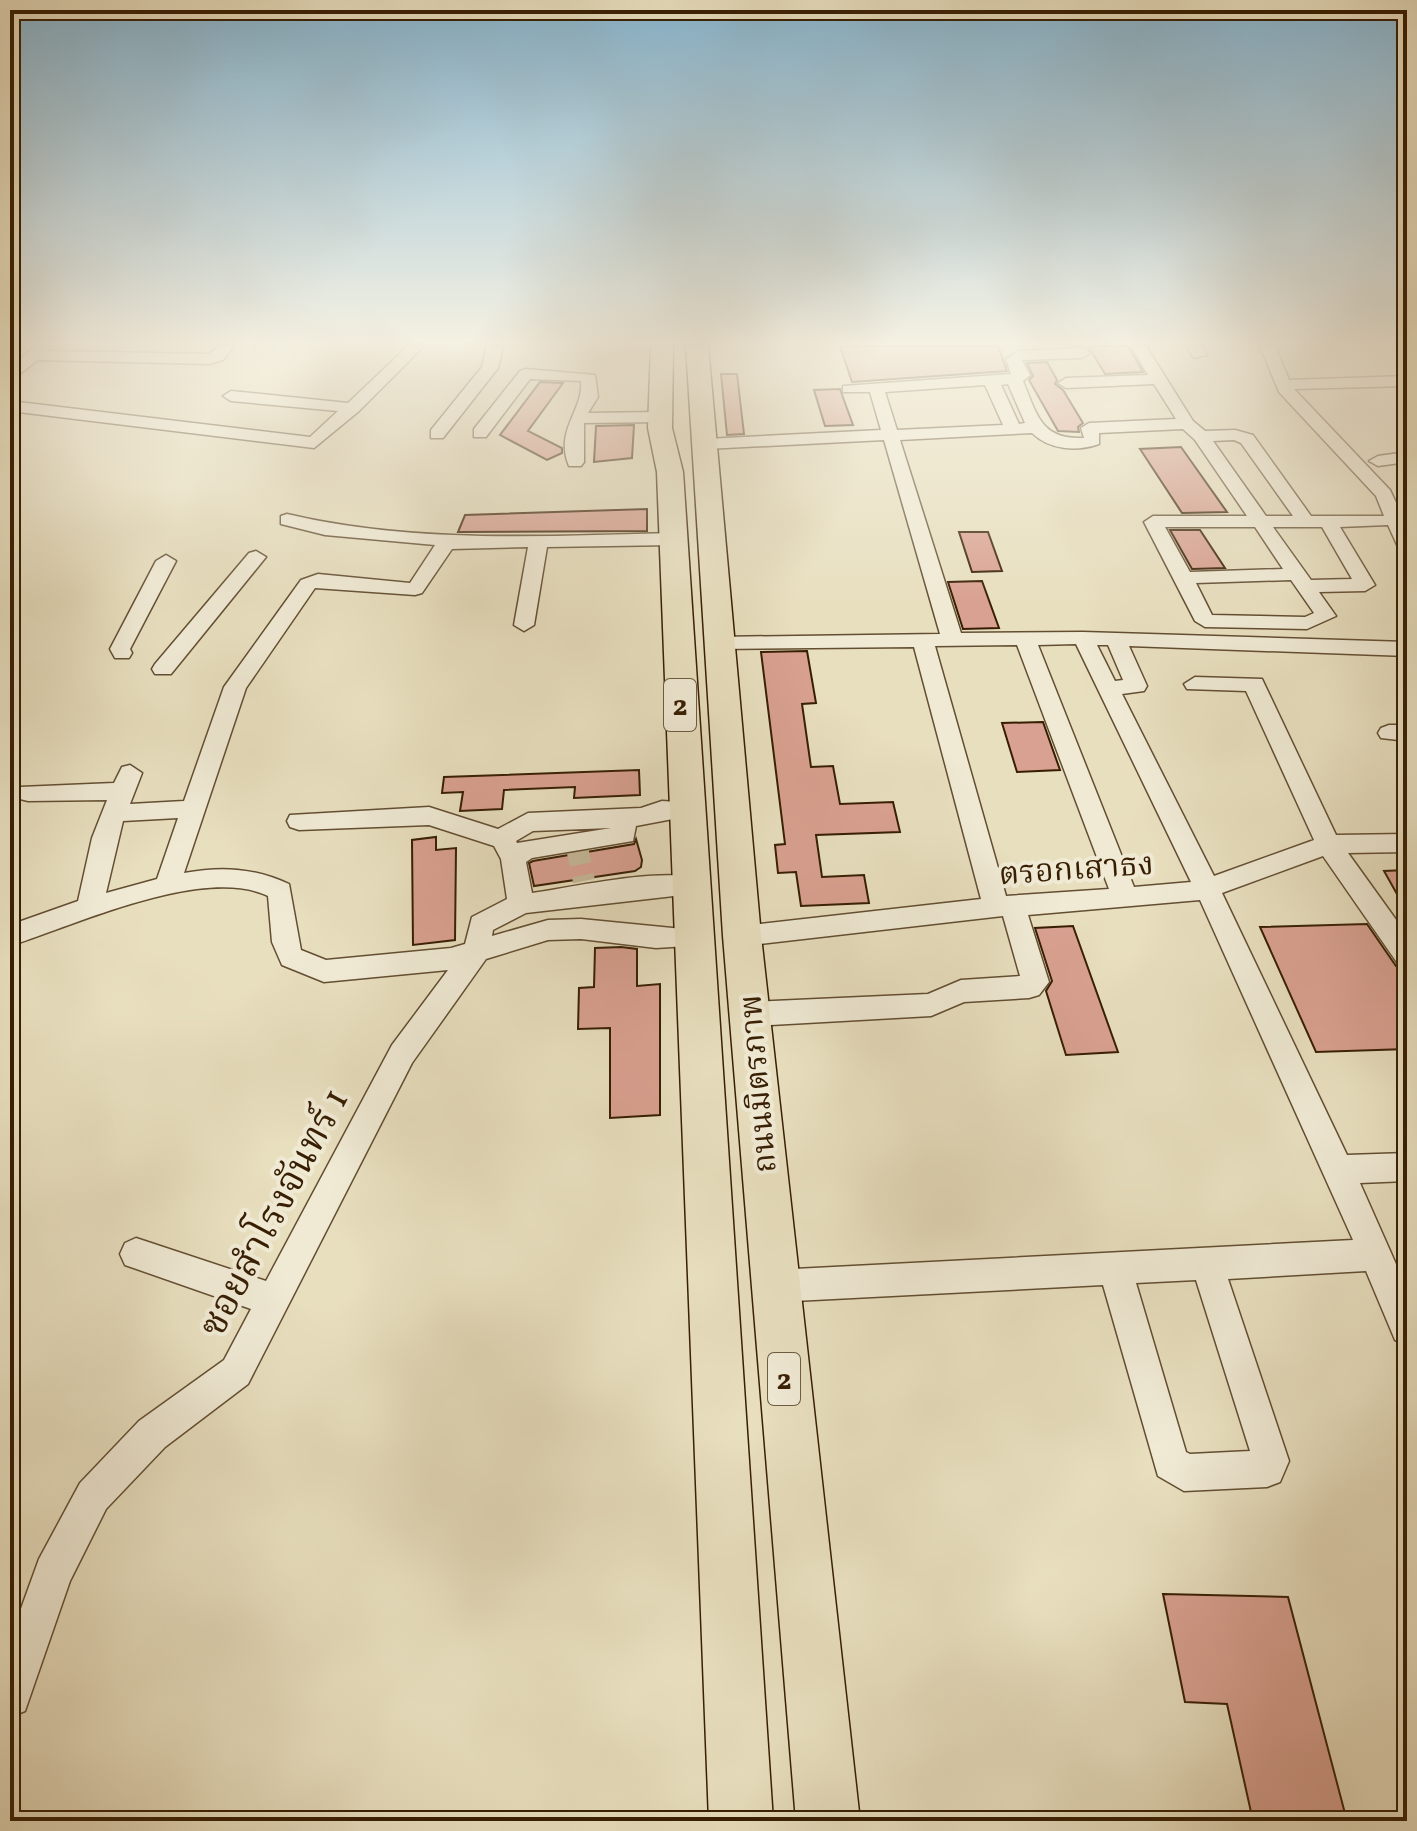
<svg xmlns="http://www.w3.org/2000/svg" width="1417" height="1831" font-family="Vollkorn,'Noto Serif Thai',serif">
<style>
.building{fill:#d9a191;stroke:#371e03;stroke-width:2}
.lines{fill:none;stroke-linecap:round;stroke-linejoin:round}
.minor-tunnel{stroke:#c5b899;stroke-width:22;stroke-dasharray:22 11;stroke-linecap:butt}
.minor-casing{stroke:#634e32;stroke-width:3}
.highway-casing{stroke:#371e03;stroke-width:3}
.minor{fill:#f0ead5;fill-rule:evenodd}
.highway{fill:#e8dfbf;fill-rule:evenodd}
.labels{text-anchor:middle;stroke-width:8;stroke-linejoin:round;paint-order:stroke}
.shield{fill:#f0ead5;stroke:#6e5b42;stroke-width:2}
.shield-label{font-size:30px;font-weight:bold;fill:#371e03}
.street-label{font-size:32px;fill:#371e03;stroke:#f0ead5}
.near-street-label{font-size:38px;fill:#371e03;stroke:#f0ead5}
</style>
<rect width="100%" height="100%" fill="#e8dfbf"/>
<filter id="stains"><feTurbulence type="fractalNoise" baseFrequency=".0025" numOctaves="4"/><feColorMatrix values="0 0 0 0 .2 0 0 0 0 .09 0 0 0 0 .02 0 0 0 .5 -.17"/></filter>
<radialGradient id="worn" r=".72"><stop offset=".6" stop-color="#630" stop-opacity="0"/><stop offset="1" stop-color="#630" stop-opacity=".3"/></radialGradient>
<g class="building">
<polygon points="840,346 998,346 1007,371 852,382"/>
<polygon points="1088,346 1128,346 1143,372 1105,374"/>
<polygon points="1047,362 1057,380 1055,384 1063,390 1083,423 1078,427 1079,432 1058,431 1029,380 1033,376 1027,363"/>
<polygon points="721,374 737,374 744,434 727,435"/>
<polygon points="540,382 563,383 528,431 562,448 562,453 547,460 500,435"/>
<polygon points="840,389 853,425 825,426 814,390"/>
<polygon points="634,425 632,458 594,462 596,426"/>
<polygon points="1181,447 1227,512 1182,513 1140,449"/>
<polygon points="647,509 647,531 458,532 465,515"/>
<polygon points="1170,530 1200,530 1225,568 1192,569"/>
<polygon points="959,532 988,532 1002,571 972,572"/>
<polygon points="982,581 999,628 963,629 948,582"/>
<polygon points="807,651 816,703 802,704 811,767 833,766 840,804 893,802 900,832 816,835 822,877 864,875 869,903 801,906 796,872 778,873 775,845 785,844 761,652"/>
<polygon points="1043,722 1060,770 1017,772 1002,723"/>
<polygon points="639,770 640,795 574,798 575,787 504,790 502,809 460,811 463,792 442,793 444,777"/>
<polygon points="436,837 436,850 456,848 455,940 413,945 412,840"/>
<polygon points="636,839 642,860 641,867 635,871 534,886 529,863 533,861 634,844"/>
<polygon points="1407,870 1407,912 1384,871"/>
<polygon points="1367,924 1396,966 1407,974 1407,1049 1316,1052 1260,927"/>
<polygon points="1073,926 1118,1052 1066,1055 1046,991 1052,981 1035,928"/>
<polygon points="621,947 637,949 637,986 660,984 660,1115 610,1118 610,1028 578,1029 579,988 594,987 595,948"/>
<polygon points="1163,1594 1288,1597 1347,1821 1253,1821 1227,1704 1185,1702"/>
</g>
<g class="lines">
<polyline class="minor-tunnel" points="576,843 584,881"/>
<g class="minor-casing">
<g id="minor">
<polygon points="35,346 51,346 48,351 209,354 219,346 234,346 223,360 209,364 38,360 10,381 10,368"/>
<polygon points="408,346 424,346 359,411 314,448 10,411 10,401 310,437 338,411 231,401 223,396 231,391 348,403"/>
<polygon points="487,346 503,346 498,368 443,438 431,438 431,430 482,367"/>
<path d="M1131 346H1146L1193 421 1205 431 1235 430 1253 435 1311 516H1384L1376 496 1279 392 1260 346H1275L1289 380 1407 376V386L1294 389 1390 490 1407 526V553L1398 547 1388 525 1340 527 1375 585 1365 591 1319 592 1336 616 1307 629 1205 627 1195 621 1144 522 1153 516H1247L1195 440 1183 429 1099 433V444C1076 452 1050 450 1032 433L900 440 961 633 1083 632 1407 642V656L1129 646 1147 686 1144 691 1122 694 1214 876 1314 840 1246 691 1187 689 1184 684 1195 677 1262 679 1336 835 1407 834V852L1348 853 1407 935V967L1398 964 1323 856 1222 893 1347 1155 1407 1153V1181L1360 1183 1407 1289V1345L1395 1340 1366 1271 1228 1279 1289 1461 1280 1482 1267 1487 1184 1491 1158 1476 1103 1285 775 1302 763 1298 758 1286 763 1274 775 1270 1353 1240 1200 900 1028 915 1049 982 1039 995 1029 998 964 1002 931 1016 751 1026 741 1022 737 1014 741 1006 751 1002 928 994 961 980 1020 976 1003 916 742 946 733 943 729 936 733 929 742 926 981 899 914 647 717 649 707 643 717 637 940 634 884 440 706 449 698 444 706 439 881 430 870 392H843V386L1011 374 1006 359 1019 351 1082 348 1090 353 1082 358 1022 360 1030 375 1023 381C1037 415 1041 440 1084 438L1081 428 1089 423 1176 419 1154 384 1066 388 1058 383 1066 378 1148 375ZM1008 384 1025 423 1019 424 1001 385ZM985 385 1003 425 897 430 885 392ZM1234 440 1241 443 1293 516H1266L1213 441ZM1165 527H1255L1283 569 1190 572ZM1273 527H1322L1352 579 1311 580ZM1291 580 1314 613 1305 617 1212 615 1196 583ZM1076 644 1191 882 1134 887 1038 645ZM1017 645 1109 889 1006 896 935 646ZM1097 645H1108L1123 680 1115 681ZM1196 1280 1250 1451 1190 1454 1186 1452 1136 1283Z"/>
<polygon points="1186,346 1201,346 1207,355 1194,358"/>
<path d="M526 369 595 375 598 397 588 413 661 412 669 417 661 422 584 423V462L581 466H569C554 430 584 410 581 381L530 379 486 437H474V429L520 371Z"/>
<polygon points="1407,452 1407,462 1378,466 1369,461 1378,456"/>
<path d="M287 514C414 544 544 536 673 533L682 539 673 545 547 547 534 625 524 631 514 625 528 547 452 549 422 593 415 595 315 588 246 688 184 873C222 866 254 868 289 884L301 950 326 960 451 948 465 944 472 917 507 899 501 859 494 846 429 825 299 830 290 827 287 821 290 815 429 807 498 829 528 813 641 808 662 801 694 803 698 809 694 815 636 826 633 841 532 858 526 862 532 893C574 887 661 867 700 879L704 886 700 893 526 913 493 930 492 936 548 920 581 919 703 931 707 938 703 945 656 948 581 939 548 940 486 959 412 1063 248 1384 165 1447 106 1509 70 1581 25 1711 10 1717V1639L39 1559 80 1483 139 1421 224 1360 251 1309 125 1265 120 1254 125 1243 136 1238 266 1281 392 1045 448 970 324 982 282 965 272 942 268 896C204 865 75 925 10 946V925L78 901 92 838 107 800 28 801 20 799 16 793 20 787 114 783 122 767 130 765 142 773 130 804 184 801 224 687 301 580 318 574 410 583 435 545 325 535 281 524V516ZM178 818 157 879 106 893 123 821ZM611 828 517 843 516 841 533 831Z"/>
<polygon points="256,551 266,557 171,674 155,674 152,669 155,664 249,553"/>
<polygon points="166,555 176,561 130,649 132,653 129,658 115,658 110,649 156,561"/>
<polygon points="1389,725 1407,725 1407,741 1381,738 1378,733 1381,728"/>
</g>
</g>
<g class="highway-casing">
<g id="highway">
<polygon points="651,346 673,346 672,428 683,472 773,1821 709,1821 657,472 648,428"/>
<polygon points="686,346 708,346 761,936 860,1821 796,1821 723,936"/>
</g>
</g>
<use href="#minor" class="minor"/>
<use href="#highway" class="highway"/>
</g>
<linearGradient id="sky" x2="0" y2="1"><stop stop-color="#87b7d3"/><stop offset="0.57" stop-color="#f5f1e2"/><stop offset="1" stop-color="#f5f1e2" stop-opacity="0"/></linearGradient>
<rect width="1417" height="602" fill="url(#sky)"/>
<g class="labels">
<g class="shield">
<rect x="664" y="679" width="32" height="52" rx="6"/>
<rect x="768" y="1353" width="32" height="52" rx="6"/>
</g>
<g class="shield-label">
<text x="680" y="715">2</text>
<text x="784" y="1389">2</text>
</g>
<g class="street-label">
<text transform="translate(1076 868) rotate(-4)" y="11">ตรอกเสาธง</text>
<text transform="translate(757 1084) rotate(-95)" y="11">ถนนมิตรภาพ</text>
</g>
<g class="near-street-label">
<text transform="translate(273 1212) rotate(-62)" y="13">ซอยสำโรงจันทร์ 1</text>
</g>
</g>
<rect width="1417" height="1831" fill="none" stroke="#e8dfbf" stroke-width="40"/>
<rect x="12" y="12" width="1393" height="1807" fill="none" stroke="#371e03" stroke-width="4"/>
<rect x="20" y="20" width="1377" height="1791" fill="none" stroke="#371e03" stroke-width="2"/>
<rect width="100%" height="100%" filter="url(#stains)"/>
<rect width="100%" height="100%" fill="url(#worn)"/>
</svg>
